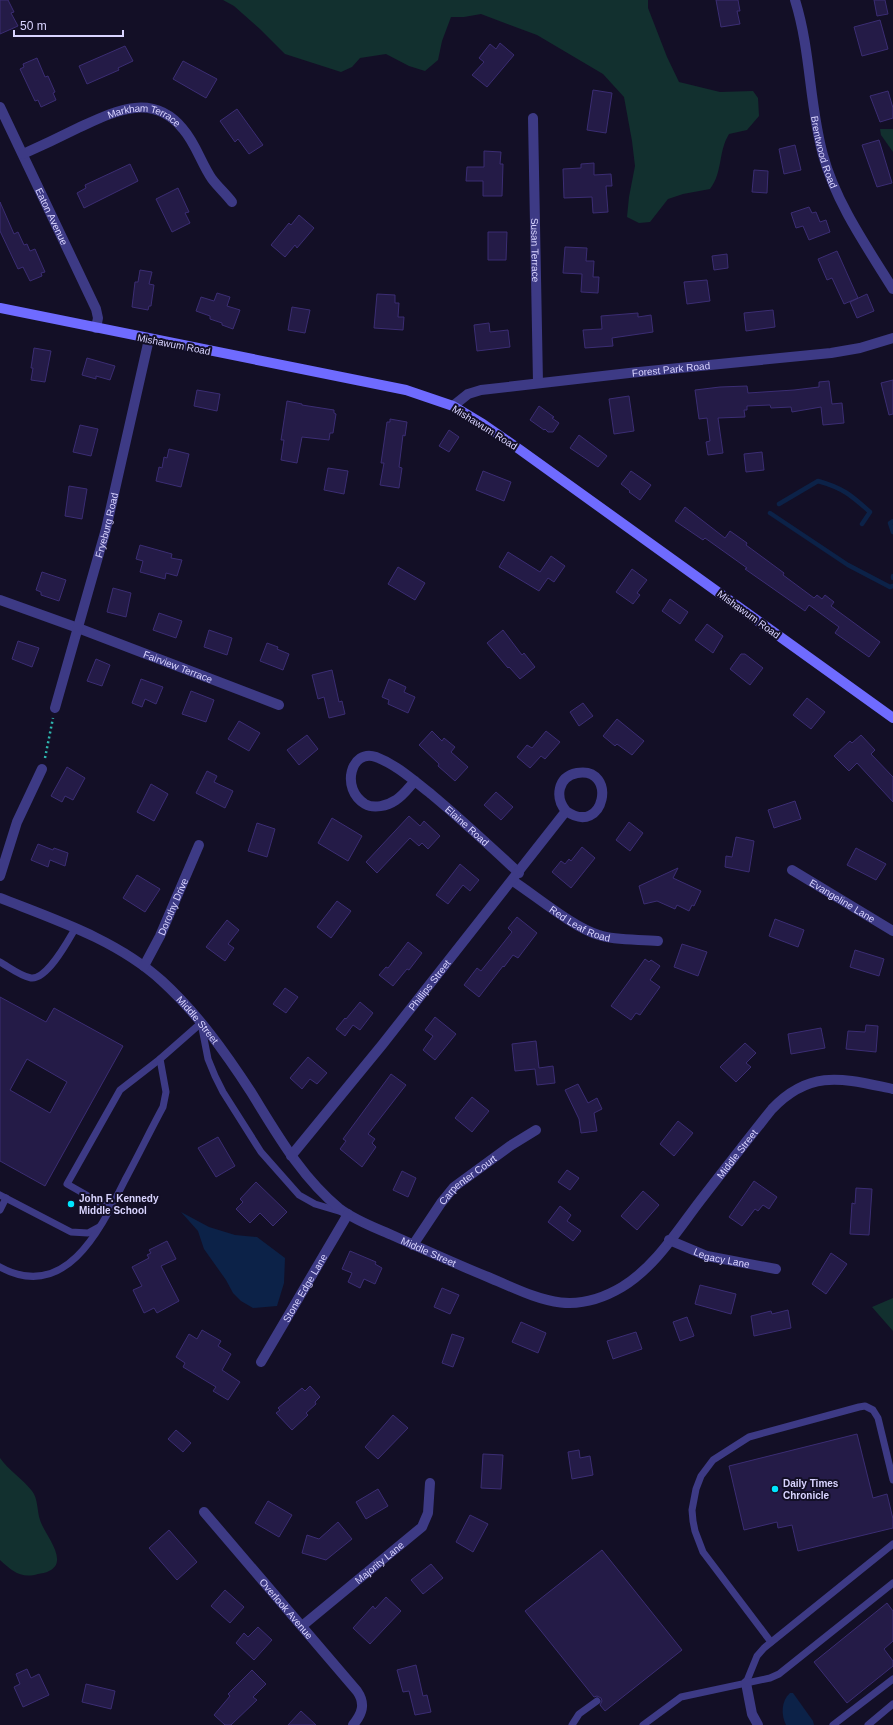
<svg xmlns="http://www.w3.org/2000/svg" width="893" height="1725" font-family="Helvetica,sans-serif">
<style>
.green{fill:#12302f}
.water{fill:#0c2248}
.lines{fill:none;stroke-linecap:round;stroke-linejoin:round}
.stream{stroke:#0c2248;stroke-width:4.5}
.building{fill:#241b47;stroke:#3b2d73;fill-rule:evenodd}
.path{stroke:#2fb8b0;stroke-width:2.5;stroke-dasharray:2 3;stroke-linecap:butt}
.service{stroke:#3d3a85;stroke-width:7}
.minor{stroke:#3d3a85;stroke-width:10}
.tertiary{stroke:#3d3a85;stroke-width:10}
.secondary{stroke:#6f6bff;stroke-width:10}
.poi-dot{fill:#00e5ff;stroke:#130f26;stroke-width:1.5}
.labels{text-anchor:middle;stroke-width:4;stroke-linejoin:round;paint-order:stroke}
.street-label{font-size:10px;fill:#d9d4ff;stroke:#130f26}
.poi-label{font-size:10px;font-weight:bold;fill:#d9d4ff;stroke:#130f26;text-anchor:start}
</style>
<rect width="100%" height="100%" fill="#130f26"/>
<g class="green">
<path d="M223 0H648V8L667 57 679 82 720 92 753 91 758 98 759 116 747 130 729 134C718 152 723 172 710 189L683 194 668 199 650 222 639 223 627 217 629 197 635 166 632 141 624 97 603 74 537 35 481 14 464 17H451L442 41 438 60 425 71 409 66 386 54 360 58 352 67 341 72 285 54 260 29 234 6Z"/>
<polygon points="880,129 893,129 893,152 881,135"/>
<polygon points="893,1298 893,1331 872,1307"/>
<path d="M0 1458C8 1470 23 1479 32 1491 38 1498 37 1511 40 1520 44 1534 70 1561 49 1571 46 1573 41 1573 38 1574 21 1579 12 1571 0 1560Z"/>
</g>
<g class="water">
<polygon points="181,1212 209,1227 235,1235 257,1237 285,1258 284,1283 277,1306 253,1308 241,1301 233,1293 226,1280 204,1249 198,1231"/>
<path d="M790 1693H793L813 1721 814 1725H786C781 1715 781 1701 790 1693Z"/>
</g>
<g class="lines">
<g class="stream">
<path d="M779 504 818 481C843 488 851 495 870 512L862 524"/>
<polyline points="770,513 848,565 890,587 893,586"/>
<polyline points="893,521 890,523 893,532"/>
<polyline points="893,576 893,578"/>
</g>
</g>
<g class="building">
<polygon points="0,0 8,0 14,12 11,13 18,26 0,34"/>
<polygon points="716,0 738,0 740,11 737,11 740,24 721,27"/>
<polygon points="874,0 885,0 888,14 877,16"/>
<polygon points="880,20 888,49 862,56 854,27"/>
<polygon points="500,43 514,55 487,87 472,75 484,62 479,58 490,44 496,49"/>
<polygon points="125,46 133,61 118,68 119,70 87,84 79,66"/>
<polygon points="37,58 45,77 48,76 55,92 53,93 56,100 41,107 38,100 35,101 20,69 24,67 23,64"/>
<polygon points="183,61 217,79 206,98 173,79"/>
<polygon points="593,90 612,93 606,133 587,130"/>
<polygon points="888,91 893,108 893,118 880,122 870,96"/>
<polygon points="237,109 263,145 249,154 238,139 235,142 220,121"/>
<polygon points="879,140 892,183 877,187 862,145"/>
<polygon points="795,145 801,170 784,174 779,149"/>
<polygon points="484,151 501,152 500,164 503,164 502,196 483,196 483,181 466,181 467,167 484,167"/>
<polygon points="594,163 594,175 611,174 612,186 606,186 608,212 593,213 592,197 564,198 563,169 581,168 581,164"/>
<polygon points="130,164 138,181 84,208 77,193 86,188 85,185"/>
<polygon points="754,170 768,171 767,193 752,192"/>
<polygon points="178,188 189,212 185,213 190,223 172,232 156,199"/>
<polygon points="0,202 14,234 18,232 24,245 27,244 30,251 35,249 45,272 41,273 42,276 30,281 23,267 18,269 0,231"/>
<polygon points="809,207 812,213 816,212 820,222 826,220 830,232 809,240 803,226 796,228 791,213"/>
<polygon points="299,215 314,228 297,248 295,245 285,257 271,245 289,223 291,225"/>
<polygon points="488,232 507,232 506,260 488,260"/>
<polygon points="565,247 587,248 586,261 594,261 593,277 599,277 598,293 581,292 582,274 563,273"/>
<polygon points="837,251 858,298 844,304 832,278 827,280 818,259"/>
<polygon points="727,254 728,268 714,270 712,256"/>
<polygon points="140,270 152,272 149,284 154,285 151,306 149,306 148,310 132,307 135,282 138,282"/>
<polygon points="707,280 710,301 687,304 684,282"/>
<polygon points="217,293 230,297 227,306 240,310 233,329 222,325 222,323 210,319 210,316 196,311 201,297 214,301"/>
<polygon points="377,294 395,295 395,303 399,303 398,317 404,317 403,330 374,328"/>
<polygon points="867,294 874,311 857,318 850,302"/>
<polygon points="292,307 310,310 305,333 288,330"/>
<polygon points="773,310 775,327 746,331 744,313"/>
<polygon points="638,313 638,317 651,315 653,332 612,338 613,346 585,348 583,330 602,329 601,316"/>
<polygon points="489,323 490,332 508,330 510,347 477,351 474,325"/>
<polygon points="34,348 51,351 45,382 31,380 33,368 31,368"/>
<polygon points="87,358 115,366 110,380 96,376 96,379 82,375"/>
<polygon points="893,380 893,414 889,415 881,383"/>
<polygon points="829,381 832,404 842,403 844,423 823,425 821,407 792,412 791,407 771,408 770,405 747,406 747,410 744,410 745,417 718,418 723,453 708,455 706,442 710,441 707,418 699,419 695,390 720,387 747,386 748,393 794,390 819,387 819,382"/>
<polygon points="197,390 220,394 217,411 194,406"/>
<polygon points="629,396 634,431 614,434 609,399"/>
<polygon points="287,401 302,404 302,405 334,410 334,413 336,414 333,433 330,433 329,440 302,437 297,463 281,460 284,440 281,440"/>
<polygon points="539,406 554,417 552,418 559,423 553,432 548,432 545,429 544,430 530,420"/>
<polygon points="390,419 407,422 405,436 403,435 399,467 402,468 399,488 380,485 384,463 381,463 387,422 390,422"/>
<polygon points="80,425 98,429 91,456 73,452"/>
<polygon points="449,430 459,437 449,452 439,446"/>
<polygon points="579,435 607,456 598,467 570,448"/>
<polygon points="169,449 189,454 181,487 156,481 159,467 162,468 164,457 167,458"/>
<polygon points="762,452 764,470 746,472 744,454"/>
<polygon points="328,468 348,471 344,494 324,490"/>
<polygon points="483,471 511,482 504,501 476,490"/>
<polygon points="631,471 651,485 640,500 629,492 630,491 621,484"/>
<polygon points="69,486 87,489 82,519 65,516"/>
<polygon points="685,507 725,538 730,531 747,543 746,545 784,573 783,575 814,598 817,595 822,599 825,595 834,602 831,606 880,642 869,657 835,633 839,627 809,605 805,611 745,569 747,568 705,538 703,540 675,521"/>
<polygon points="140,545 172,554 171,558 182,560 177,576 166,573 165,579 140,572 143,561 136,559"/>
<polygon points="508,552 540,572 551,556 565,566 554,582 548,578 539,591 499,567"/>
<polygon points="398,567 425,583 415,600 388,584"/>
<polygon points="632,569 647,580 637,593 640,595 633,604 616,592"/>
<polygon points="42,572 66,580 59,601 41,595 41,592 36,590"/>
<polygon points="113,588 131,593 126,617 107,612"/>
<polygon points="670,599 688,612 680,624 662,611"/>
<polygon points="159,613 182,621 176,638 153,630"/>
<polygon points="707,624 723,636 713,653 695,640"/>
<polygon points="209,630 232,638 227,655 204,647"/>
<polygon points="503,630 522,655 524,653 535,667 520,679 509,667 508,668 487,643"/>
<polygon points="18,641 39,648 32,667 12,659"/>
<polygon points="267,643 278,647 277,649 289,654 283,670 260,661"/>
<polygon points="741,654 745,654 763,668 750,685 730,669"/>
<polygon points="96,659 110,665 102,686 87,681"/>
<polygon points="332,670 339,702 342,701 345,714 329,718 324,697 318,699 312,675"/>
<polygon points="141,679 163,687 156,704 145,699 142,707 132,703"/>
<polygon points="389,679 406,687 404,692 415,697 408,713 388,704 389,700 382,697"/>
<polygon points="191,691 214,700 206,722 182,714"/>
<polygon points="807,698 825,712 811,729 793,715"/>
<polygon points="583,703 593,716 579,726 570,712"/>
<polygon points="617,719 644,741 632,755 617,744 615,746 603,736"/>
<polygon points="239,721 260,733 249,751 228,739"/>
<polygon points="432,731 442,741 444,738 455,747 451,752 468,767 455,781 438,766 439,764 419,745"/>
<polygon points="546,731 560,742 545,759 541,756 530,768 517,757 527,745 532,748"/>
<polygon points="307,735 318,749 299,765 287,750"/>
<polygon points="861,735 875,750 871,754 893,777 893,802 857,763 849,771 834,756 850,741 852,743"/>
<polygon points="67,767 85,778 73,800 65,796 62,802 51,796"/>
<polygon points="207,771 217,776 214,782 233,791 225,808 196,793"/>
<polygon points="151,784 168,794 154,821 137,812"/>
<polygon points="496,792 513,807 501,820 484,805"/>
<polygon points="795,801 801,819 774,828 768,810"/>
<polygon points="409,816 420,826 424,821 440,836 428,849 422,843 419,846 410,838 377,873 366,862"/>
<polygon points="332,818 362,836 348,861 318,843"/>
<polygon points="629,822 643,833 630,851 616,840"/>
<polygon points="257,823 275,829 267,857 248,851"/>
<polygon points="736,837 754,841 749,872 725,867 726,856 732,857"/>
<polygon points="38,844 53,850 54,848 68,853 65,866 50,860 48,867 31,860"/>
<polygon points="582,847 595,858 571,888 552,872 561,861 565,864 569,859 571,861"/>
<polygon points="856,848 886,864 876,880 847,865"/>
<polygon points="460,864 479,880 470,891 463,885 448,904 436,895"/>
<polygon points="678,868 673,878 701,891 694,906 692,905 689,911 677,905 675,909 657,901 644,904 639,886"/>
<polygon points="137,875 160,889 145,912 123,898"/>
<polygon points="337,901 351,911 331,938 317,927"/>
<polygon points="517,917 537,933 518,958 513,955 504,967 503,966 479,997 464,985 477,968 481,971 512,932 508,928"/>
<polygon points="775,919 804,930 798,947 769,936"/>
<polygon points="227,920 239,930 228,944 234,948 225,961 206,947"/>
<polygon points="408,942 422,953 409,970 407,969 393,986 379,975 386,967 388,968"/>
<polygon points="682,944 707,952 698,976 674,967"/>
<polygon points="855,950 884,959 879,976 850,967"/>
<polygon points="645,959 649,962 651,960 660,966 650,980 660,987 640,1015 636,1013 631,1020 611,1006"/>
<polygon points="285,988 298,997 286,1013 273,1004"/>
<path d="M0 997 46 1022 54 1008 123 1046 45 1186 0 1161ZM27 1059 67 1082 50 1113 10 1090Z"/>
<polygon points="360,1002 373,1013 360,1030 353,1025 345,1036 336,1029 345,1018 346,1019"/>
<polygon points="435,1017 456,1034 435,1060 423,1050 433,1036 425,1030"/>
<polygon points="866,1025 878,1026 876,1052 846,1049 848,1031 865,1032"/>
<polygon points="821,1028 825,1048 791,1054 788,1034"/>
<polygon points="536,1041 539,1068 553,1066 555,1083 537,1085 535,1069 515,1071 512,1044"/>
<polygon points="745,1043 756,1053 746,1063 751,1067 736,1082 720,1067"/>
<polygon points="308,1057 327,1073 317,1084 310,1079 302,1089 290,1078"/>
<polygon points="391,1074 406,1085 368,1134 375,1139 372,1143 376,1147 362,1167 340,1149 346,1141 343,1139"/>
<polygon points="578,1084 588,1103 597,1098 602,1109 594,1113 597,1131 581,1133 579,1119 565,1090"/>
<polygon points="472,1097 489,1111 472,1132 455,1118"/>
<polygon points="678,1121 693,1133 674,1156 660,1144"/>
<polygon points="218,1137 235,1166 216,1177 198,1148"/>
<polygon points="567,1170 579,1178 570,1190 558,1182"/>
<polygon points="402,1171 416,1178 408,1197 393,1190"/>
<polygon points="754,1181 777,1197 769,1209 763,1205 758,1211 755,1209 742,1226 729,1217"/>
<polygon points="256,1182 287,1212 273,1226 260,1213 250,1223 236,1209 243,1202 240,1199"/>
<polygon points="856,1188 872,1189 869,1235 850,1234 852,1203 855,1204"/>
<polygon points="643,1191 659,1205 637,1230 621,1216"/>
<polygon points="560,1206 571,1215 567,1221 581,1231 573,1241 548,1222"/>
<polygon points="167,1241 176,1259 161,1266 179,1301 157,1313 154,1308 144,1313 133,1290 142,1286 132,1267 149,1258 147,1255 151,1253 149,1250"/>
<polygon points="350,1251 376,1262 375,1264 382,1268 375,1284 364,1279 360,1288 348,1282 352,1273 342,1269"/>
<polygon points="831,1253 847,1264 826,1294 812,1284"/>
<polygon points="700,1285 736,1294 731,1314 695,1304"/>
<polygon points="442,1288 459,1295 450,1314 434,1307"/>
<polygon points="788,1310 791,1328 754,1336 751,1316 771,1311 772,1314"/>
<polygon points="687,1317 694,1336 680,1341 673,1322"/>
<polygon points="521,1322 546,1333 538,1353 512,1342"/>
<polygon points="202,1330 221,1341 218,1346 231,1354 222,1370 240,1382 228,1400 213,1391 216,1387 183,1367 185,1363 176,1357 189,1334 197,1339"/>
<polygon points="636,1332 642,1349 613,1359 607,1341"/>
<polygon points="452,1334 464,1338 453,1367 442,1363"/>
<polygon points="310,1386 320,1397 315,1402 316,1404 306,1413 308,1415 292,1430 276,1413 280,1410 278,1408 302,1388 305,1391"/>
<polygon points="393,1415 408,1428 378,1459 365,1447"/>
<polygon points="176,1430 191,1443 183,1452 168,1439"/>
<polygon points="857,1434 873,1498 887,1494 893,1519 893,1528 798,1551 792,1525 778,1528 777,1522 744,1530 729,1466"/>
<polygon points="579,1450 580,1458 590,1456 593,1475 572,1479 568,1452"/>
<polygon points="483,1454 503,1455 501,1489 481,1488"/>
<polygon points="378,1489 388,1506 366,1519 356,1502"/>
<polygon points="268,1501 292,1515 279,1537 255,1523"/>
<polygon points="470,1515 488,1524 473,1552 456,1542"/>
<polygon points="338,1522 352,1539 326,1560 302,1553 307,1535 319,1539"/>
<polygon points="169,1530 197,1562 177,1580 149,1548"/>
<polygon points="602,1550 682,1650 605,1711 600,1705 602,1701 601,1698 597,1696 594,1697 525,1611"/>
<polygon points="431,1564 443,1578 423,1594 411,1580"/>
<polygon points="225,1590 244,1607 230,1623 211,1606"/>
<polygon points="386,1597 401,1611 370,1644 353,1628 373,1606 375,1609"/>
<polygon points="887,1603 893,1611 893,1641 884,1649 893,1661 893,1666 847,1703 814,1662"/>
<polygon points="258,1627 272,1640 254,1660 236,1643 244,1633 248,1637"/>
<polygon points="416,1665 423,1696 427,1695 431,1712 415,1715 409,1691 403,1692 397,1670"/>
<polygon points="27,1669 31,1678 39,1674 49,1695 23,1707 14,1687 20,1684 16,1674"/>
<polygon points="252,1670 266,1684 253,1697 257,1700 231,1725 225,1725 214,1715 230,1696 228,1694"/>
<polygon points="86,1684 115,1691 111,1709 82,1702"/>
<polygon points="301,1711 316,1725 288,1725"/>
</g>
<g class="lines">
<polyline class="path" points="45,758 53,718"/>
<g class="service">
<path d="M0 962C9 967 20 976 31 978 47 980 68 941 75 929"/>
<polyline points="201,1023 208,1059 215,1076 223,1092 261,1152 299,1195 315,1204 342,1212"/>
<polyline points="0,1195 71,1232 88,1233 99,1227"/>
<polyline points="111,1209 67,1184 120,1090 160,1059"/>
<polyline points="0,1210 6,1198"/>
<path d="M0 1267C66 1303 101 1228 125 1180 138 1156 150 1131 163 1107L166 1092 160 1059 201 1023"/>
<polyline points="771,1642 703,1552 695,1531 693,1521 692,1510 696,1489 701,1476 713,1460 749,1437 859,1407 865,1406 873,1410 878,1418 893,1480"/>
<polyline points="746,1683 757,1656 764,1648 893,1544"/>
<polyline points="572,1725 579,1714 597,1701"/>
<polyline points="643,1725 681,1697 770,1678 779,1674 893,1583"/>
<polyline points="833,1725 893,1679"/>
<polyline points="868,1725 893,1704"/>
</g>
<g class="minor">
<path id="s1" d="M795 0C811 51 809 104 823 155 836 203 867 247 893 289"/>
<path id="s2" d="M0 107 96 309 98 318 96 328"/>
<path id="s3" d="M533 118 538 383"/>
<path id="s4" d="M23 154C41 146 60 137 78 128 113 112 152 91 183 129 196 144 201 163 212 179 218 187 226 194 232 202"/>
<path id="s5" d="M0 600 78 628 279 705"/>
<path id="s6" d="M55 708 106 529 149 339"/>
<path id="s7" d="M415 781C409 787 404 795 396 800 387 806 374 809 365 804 340 789 351 748 376 757 397 765 413 780 431 794 461 819 490 846 519 873"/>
<path id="s8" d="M792 870 893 931"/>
<polyline points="0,876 17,822 42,769"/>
<path id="s9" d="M513 881C536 896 574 928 599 935 617 941 639 939 658 941"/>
<path id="s10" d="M0 898C56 920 117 940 162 981 197 1013 225 1052 251 1092 277 1134 301 1177 340 1209 356 1221 376 1228 394 1236 425 1250 456 1264 488 1277 538 1298 570 1318 622 1287 655 1267 677 1231 700 1201 724 1170 748 1139 772 1109 811 1068 844 1079 893 1089"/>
<path id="s11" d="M144 966 160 936 199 845"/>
<path id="s12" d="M291 1156 382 1045 566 811C555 798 557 777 577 773 618 766 605 838 566 811"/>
<path id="s13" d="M669 1240 707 1256 776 1269"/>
<path id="s14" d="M413 1245 441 1203 454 1187 510 1146 536 1130"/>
<path id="s15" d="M261 1362 348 1214"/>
<path id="s16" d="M204 1512 357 1691C366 1704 362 1714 353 1725"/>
<path id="s17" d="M302 1626 422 1527 428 1513 430 1483"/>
<polyline points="746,1683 752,1714 758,1725"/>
</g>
<path class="tertiary" id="s18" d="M453 406 468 394 481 390 629 373 831 353 860 348 893 338"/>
<polyline class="secondary" points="0,308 406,390 453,406 483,424 519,449 893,718"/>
</g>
<g class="poi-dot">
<circle cx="71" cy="1204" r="4"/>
<circle cx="775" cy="1489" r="4"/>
</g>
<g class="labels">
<g class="street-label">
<text dy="4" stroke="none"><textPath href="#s4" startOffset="132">Markham Terrace</textPath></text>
<text dy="4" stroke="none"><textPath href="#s1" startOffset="155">Brentwood Road</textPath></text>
<text dy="4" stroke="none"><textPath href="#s2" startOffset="121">Eaton Avenue</textPath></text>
<text dy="4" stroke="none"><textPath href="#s3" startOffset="132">Susan Terrace</textPath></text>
<text transform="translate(174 344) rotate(11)" y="4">Mishawum Road</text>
<text dy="4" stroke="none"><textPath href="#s18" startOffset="224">Forest Park Road</textPath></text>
<text transform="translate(485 427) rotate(32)" y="4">Mishawum Road</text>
<text dy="4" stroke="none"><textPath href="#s6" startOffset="190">Fryeburg Road</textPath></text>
<text transform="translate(749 614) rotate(36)" y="4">Mishawum Road</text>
<text dy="4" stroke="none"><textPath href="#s5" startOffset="190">Fairview Terrace</textPath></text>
<text dy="4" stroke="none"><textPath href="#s7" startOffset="244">Elaine Road</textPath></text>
<text dy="4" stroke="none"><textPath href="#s8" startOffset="59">Evangeline Lane</textPath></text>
<text dy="4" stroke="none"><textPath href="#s11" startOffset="66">Dorothy Drive</textPath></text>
<text dy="4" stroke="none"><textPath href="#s9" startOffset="80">Red Leaf Road</textPath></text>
<text dy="4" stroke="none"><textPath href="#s12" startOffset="220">Phillips Street</textPath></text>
<text dy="4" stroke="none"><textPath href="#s10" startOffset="236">Middle Street</textPath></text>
<text dy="4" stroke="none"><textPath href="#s10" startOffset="955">Middle Street</textPath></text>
<text dy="4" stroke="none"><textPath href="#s14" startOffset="86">Carpenter Court</textPath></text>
<text dy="4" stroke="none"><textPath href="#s10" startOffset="572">Middle Street</textPath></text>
<text dy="4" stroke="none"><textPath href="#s13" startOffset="56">Legacy Lane</textPath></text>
<text dy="4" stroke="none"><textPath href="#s15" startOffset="86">Stone Edge Lane</textPath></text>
<text dy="4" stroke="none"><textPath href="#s17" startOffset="100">Majority Lane</textPath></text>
<text dy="4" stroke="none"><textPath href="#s16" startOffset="127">Overlook Avenue</textPath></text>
</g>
<g class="poi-label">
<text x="79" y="1202">John F. Kennedy<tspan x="79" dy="12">Middle School</tspan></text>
<text x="783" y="1487">Daily Times<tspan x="783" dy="12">Chronicle</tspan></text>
</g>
</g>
<path d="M14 30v6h109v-6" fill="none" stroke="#d9d4ff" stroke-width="2"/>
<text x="20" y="30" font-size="12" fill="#d9d4ff" stroke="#130f26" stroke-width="3" paint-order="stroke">50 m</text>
</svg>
